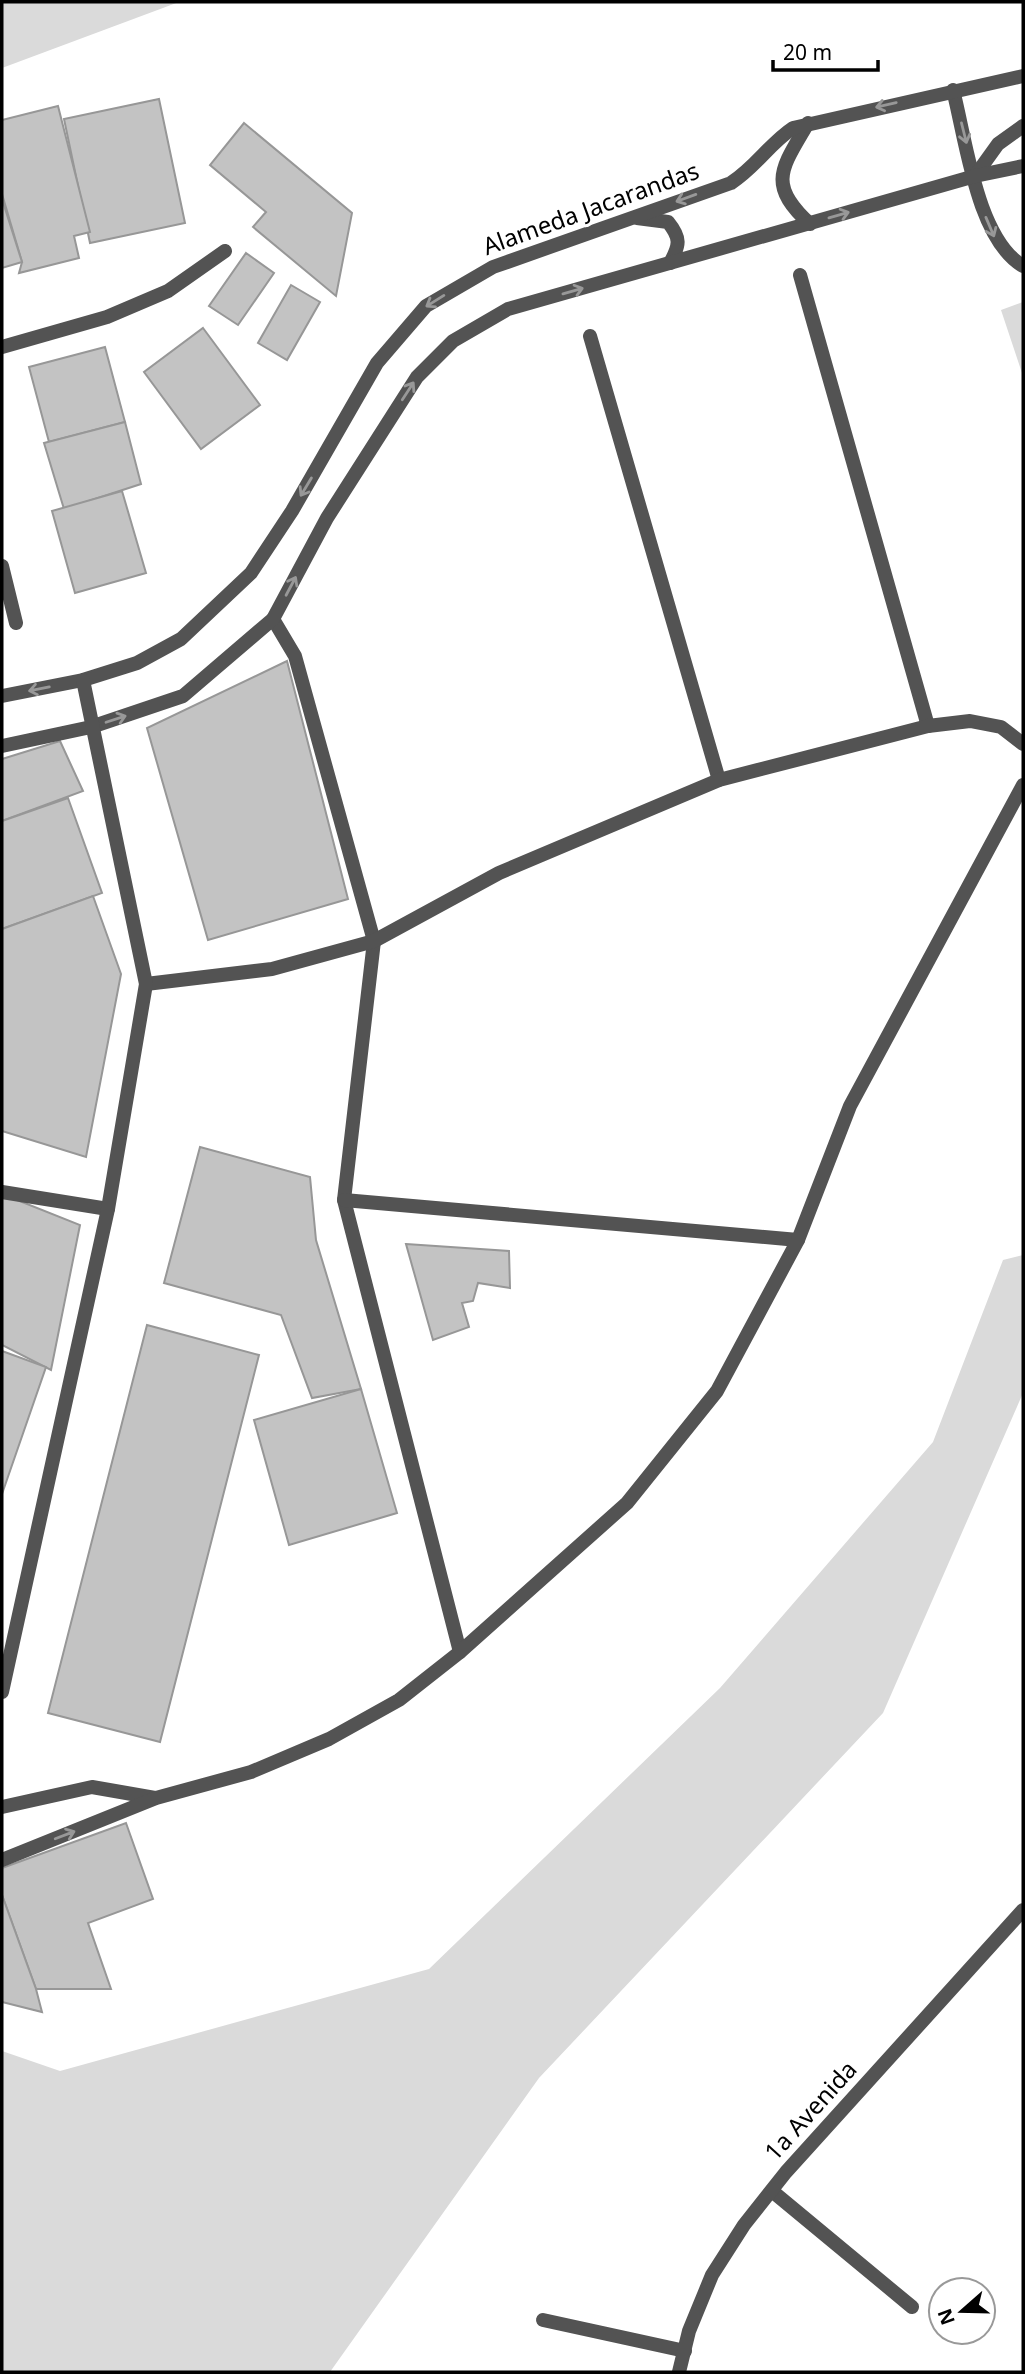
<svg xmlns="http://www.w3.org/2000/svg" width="1025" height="2374" font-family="'Noto Sans',sans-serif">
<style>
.green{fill:#dadada}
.building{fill:#c3c3c3;stroke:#979797;stroke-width:2}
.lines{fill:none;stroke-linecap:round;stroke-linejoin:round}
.minor{stroke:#535353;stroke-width:14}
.oneway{stroke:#989898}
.labels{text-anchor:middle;stroke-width:6;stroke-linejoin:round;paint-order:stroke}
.street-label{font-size:24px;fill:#000;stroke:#fff}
</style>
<rect width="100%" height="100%" fill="#fff"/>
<g class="green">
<polygon points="2,2 179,2 2,68"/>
<polygon points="1023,302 1023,376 1001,310"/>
<polygon points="1023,1255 1023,1393 883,1713 539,2078 330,2372 2,2372 2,2051 60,2071 429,1969 720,1688 933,1442 1003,1260"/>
</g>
<g class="building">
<polygon points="159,99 185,223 90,243 64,119"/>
<polygon points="58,106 90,232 74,236 79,258 19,273 22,262 2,194 2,120"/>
<polygon points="244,123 352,213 336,296 253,227 266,212 210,165"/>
<polygon points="2,199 22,262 2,268"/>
<polygon points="246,253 274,273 238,325 209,306"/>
<polygon points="291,285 320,302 287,360 258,343"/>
<polygon points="203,328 260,405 201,449 144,372"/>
<polygon points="105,347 125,422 49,442 29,367"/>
<polygon points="125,422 141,484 64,509 44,443"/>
<polygon points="122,491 146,573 75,593 52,511"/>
<polygon points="287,661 348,899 208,940 147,728"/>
<polygon points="60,741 83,791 2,821 2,759"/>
<polygon points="68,798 102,893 2,929 2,821"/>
<polygon points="93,896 121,974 86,1157 2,1131 2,929"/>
<polygon points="200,1147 310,1177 316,1240 361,1389 312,1398 281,1315 164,1283"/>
<polygon points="2,1194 80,1225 51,1370 2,1345"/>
<polygon points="406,1244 509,1251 510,1288 478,1283 473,1301 462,1303 469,1327 433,1340"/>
<polygon points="147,1325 259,1355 160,1742 48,1713"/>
<polygon points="2,1351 46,1367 2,1494"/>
<polygon points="361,1389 397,1513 289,1545 254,1420"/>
<polygon points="126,1823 153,1899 88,1923 111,1989 36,1989 2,1895 2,1868"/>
<polygon points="2,1895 36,1989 42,2012 2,2002"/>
</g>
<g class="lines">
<g class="minor">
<path d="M953 90C966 140 977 239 1023 266"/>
<path d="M808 123C782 168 766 184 810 224"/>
<polyline points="975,176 998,144 1023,126"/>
<path d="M637 218 668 222C681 238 680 245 670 263"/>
<polyline points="800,275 928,726"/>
<polyline points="590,336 719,780"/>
<polyline points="2,347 107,317 168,291 225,251"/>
<polyline points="2,566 16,623"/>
<polyline points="273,619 295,656 374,941 344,1200 460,1652"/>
<path d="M2 696 83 680 137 663 181 639 251 573 292 511 377 363 426 306 493 267 731 183C756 167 769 144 793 128L1023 76"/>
<polyline points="2,746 91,727 183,696 273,619 327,518 417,377 453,341 508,309 975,176 1023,166"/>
<polyline points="146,984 272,969 374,941 499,873 719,780 928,726 970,721 1001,727 1023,744"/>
<polyline points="2,1192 108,1209"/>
<polyline points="344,1200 798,1240"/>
<polyline points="2,1692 108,1209 146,984 83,680"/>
<polyline points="2,1807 92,1787 155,1798"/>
<polyline points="2,1860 156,1798 251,1772 329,1739 399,1700 460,1652 627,1503 717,1391 798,1240 850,1106 1023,785"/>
<polyline points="772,2191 912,2307"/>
<polyline points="543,2320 685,2351"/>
<polyline points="679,2372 689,2331 712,2275 744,2225 786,2172 1023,1910"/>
</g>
</g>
<defs><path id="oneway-shaft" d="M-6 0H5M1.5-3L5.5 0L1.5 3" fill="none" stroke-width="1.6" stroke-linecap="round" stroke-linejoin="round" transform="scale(1.75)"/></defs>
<g class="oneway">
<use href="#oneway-shaft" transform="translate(886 105) rotate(167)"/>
<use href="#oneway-shaft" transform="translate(964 133) rotate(76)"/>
<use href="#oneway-shaft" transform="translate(686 198) rotate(160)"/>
<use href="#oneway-shaft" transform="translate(839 215) rotate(-16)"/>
<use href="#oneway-shaft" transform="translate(990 227) rotate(67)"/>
<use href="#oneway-shaft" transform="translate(573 291) rotate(-16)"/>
<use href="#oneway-shaft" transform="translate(435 301) rotate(148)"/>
<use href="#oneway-shaft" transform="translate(408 391) rotate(-57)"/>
<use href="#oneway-shaft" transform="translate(306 487) rotate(121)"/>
<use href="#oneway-shaft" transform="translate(291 586) rotate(-62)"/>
<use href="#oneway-shaft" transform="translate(39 689) rotate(169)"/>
<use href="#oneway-shaft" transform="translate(116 719) rotate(-18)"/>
<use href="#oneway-shaft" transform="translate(65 1835) rotate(-21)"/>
</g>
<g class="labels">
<g class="street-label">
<text transform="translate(591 209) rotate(-20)" y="8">Alameda Jacarandas</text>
<text transform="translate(811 2111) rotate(-48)" y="8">1a Avenida</text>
</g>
</g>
<rect width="1025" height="2374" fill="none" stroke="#000000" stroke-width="7"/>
<g transform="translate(962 2311) rotate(250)"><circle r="33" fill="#ffffff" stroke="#999999" stroke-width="2"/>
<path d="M0-5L12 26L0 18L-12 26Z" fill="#000000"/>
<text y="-10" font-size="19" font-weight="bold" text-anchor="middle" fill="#000000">N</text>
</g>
<path d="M773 60v10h105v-10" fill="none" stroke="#000000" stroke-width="3.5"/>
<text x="783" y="60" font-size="21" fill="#000000" stroke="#ffffff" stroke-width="5" paint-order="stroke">20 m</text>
</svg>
